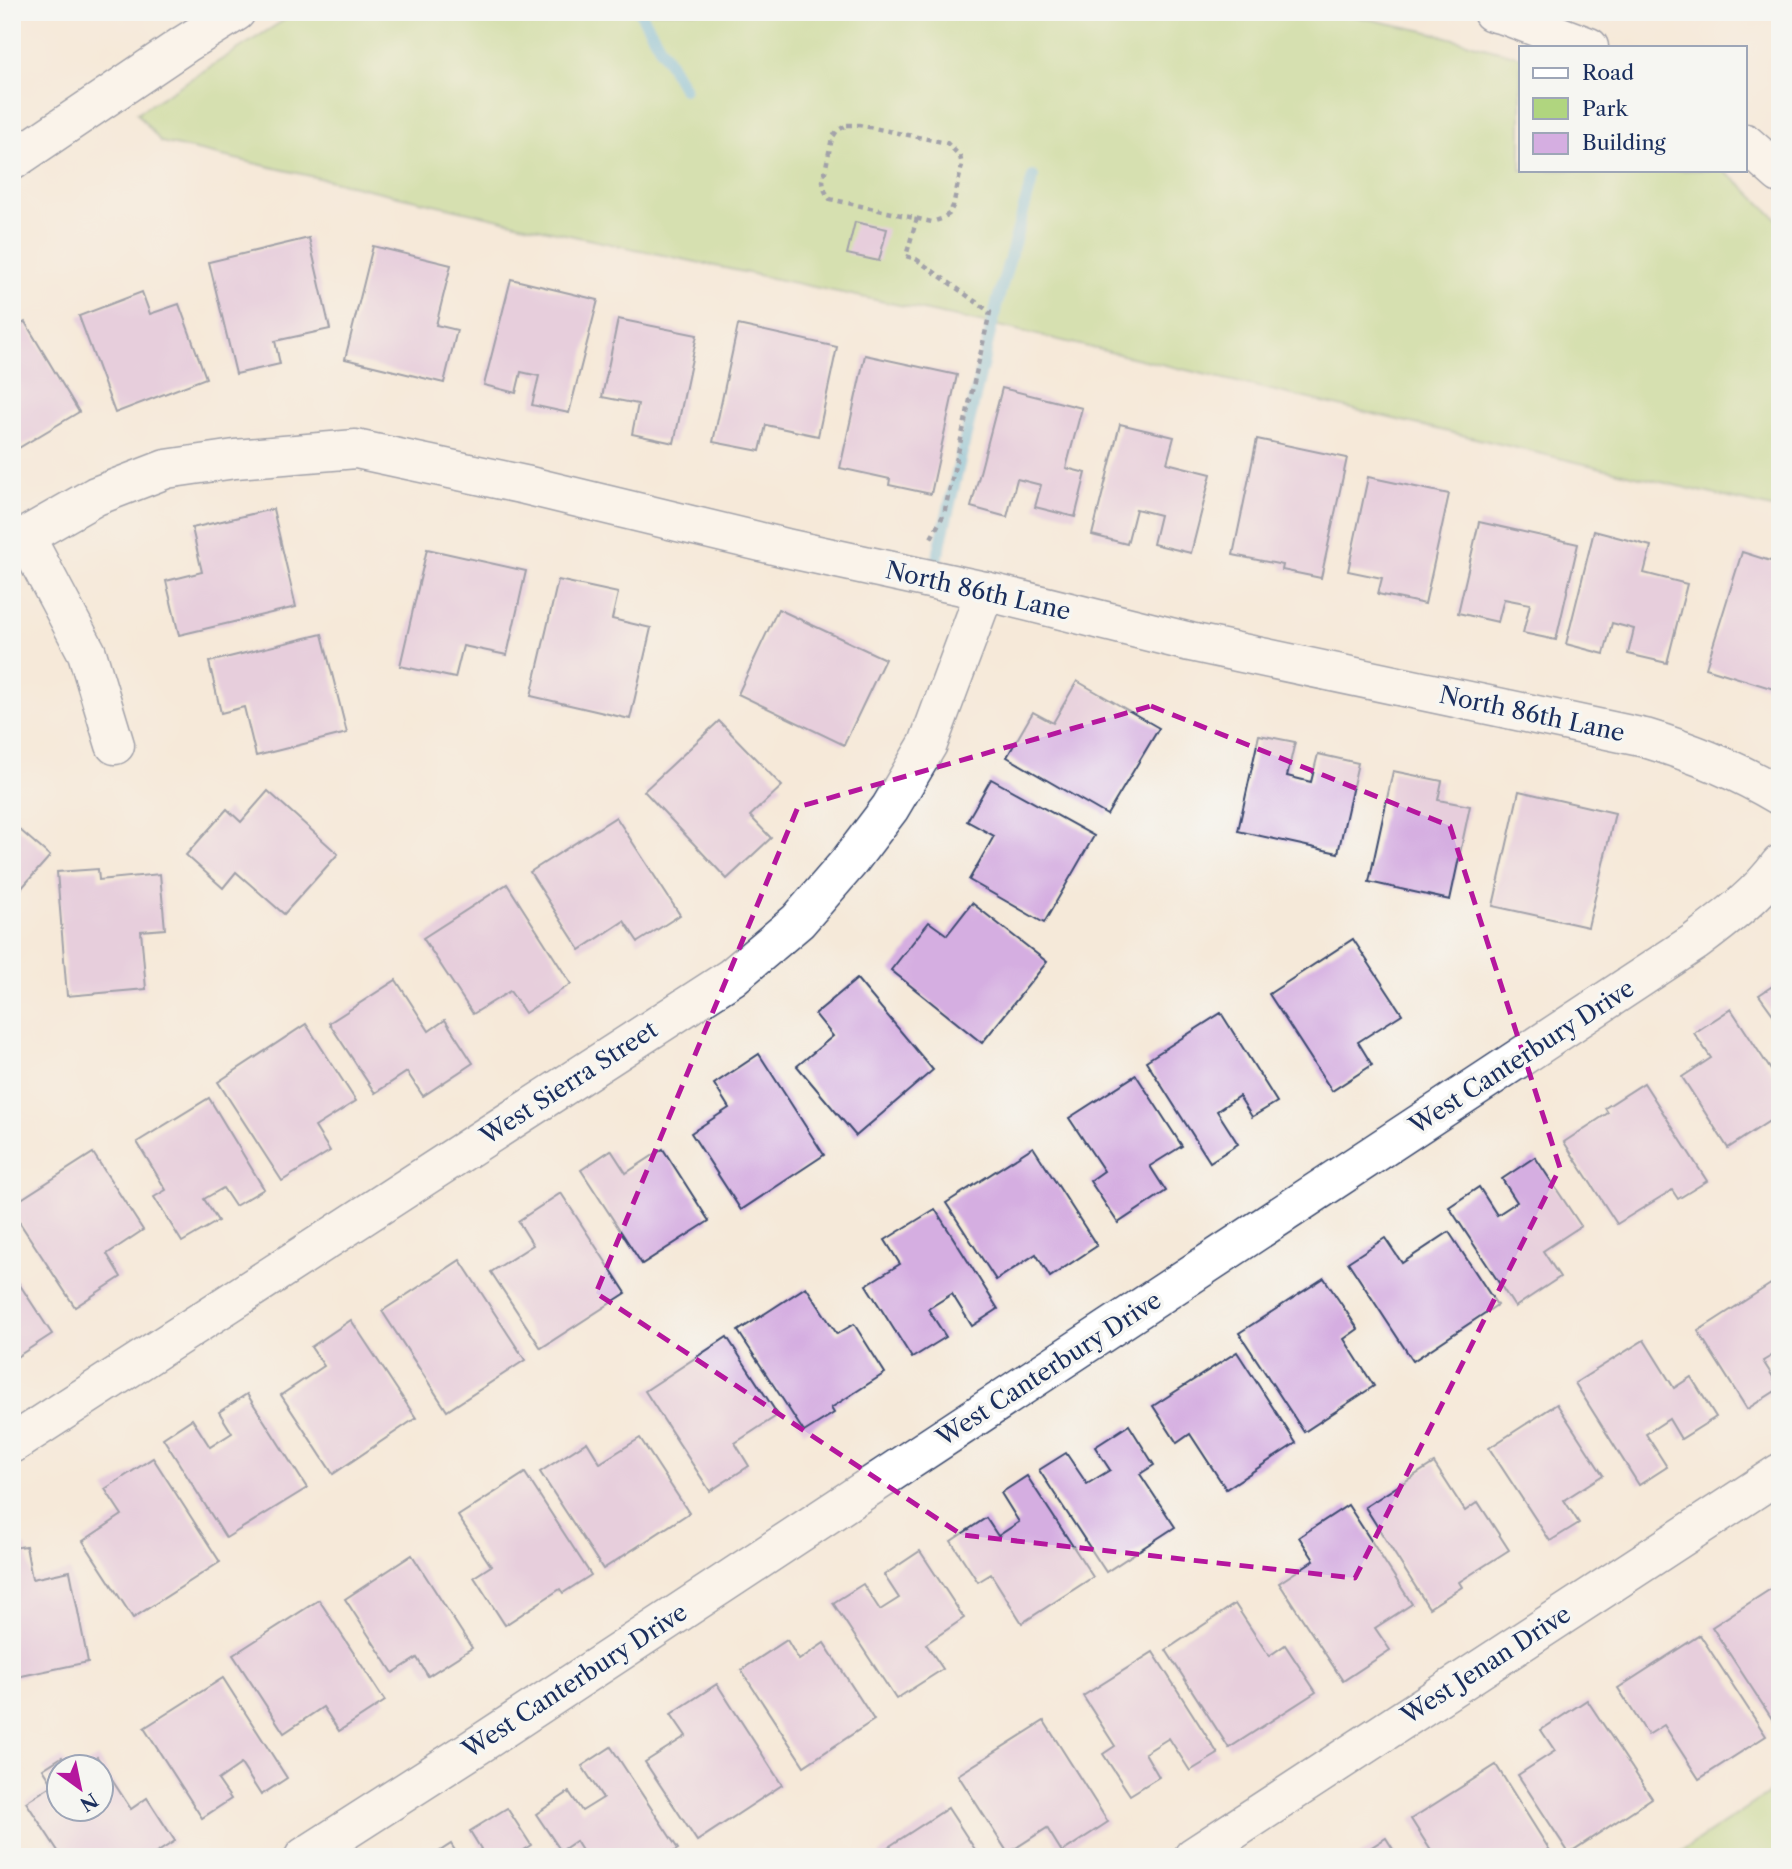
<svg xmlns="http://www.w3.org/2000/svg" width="1792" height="1869" font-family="'Libre Caslon Text',serif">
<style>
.green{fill:#b0d57f;stroke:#66826e;stroke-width:2}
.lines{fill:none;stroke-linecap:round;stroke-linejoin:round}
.stream{stroke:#5bb4d9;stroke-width:12}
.building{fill:#d5aee1}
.minor-casing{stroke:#3c4b70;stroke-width:41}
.tertiary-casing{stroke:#3c4b70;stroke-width:41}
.path{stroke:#3c4b70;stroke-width:4.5;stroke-dasharray:5 5;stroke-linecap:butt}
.minor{stroke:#fff;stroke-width:38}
.tertiary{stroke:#fff;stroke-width:38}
.marked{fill:none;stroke:#b5179e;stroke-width:5;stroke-dasharray:14 9;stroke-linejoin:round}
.labels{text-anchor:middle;stroke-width:7;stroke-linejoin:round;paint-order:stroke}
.street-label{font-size:24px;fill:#1b2f5e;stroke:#f6f6f2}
</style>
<rect width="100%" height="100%" fill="#f6f6f2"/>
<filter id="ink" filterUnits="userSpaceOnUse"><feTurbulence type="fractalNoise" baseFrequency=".0143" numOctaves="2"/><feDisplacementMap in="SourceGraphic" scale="14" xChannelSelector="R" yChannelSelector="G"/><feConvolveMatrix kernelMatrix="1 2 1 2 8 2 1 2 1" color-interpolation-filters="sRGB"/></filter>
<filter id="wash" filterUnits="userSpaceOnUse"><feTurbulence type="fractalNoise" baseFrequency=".00686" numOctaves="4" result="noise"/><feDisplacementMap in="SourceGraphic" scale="28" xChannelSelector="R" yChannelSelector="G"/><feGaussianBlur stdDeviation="1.57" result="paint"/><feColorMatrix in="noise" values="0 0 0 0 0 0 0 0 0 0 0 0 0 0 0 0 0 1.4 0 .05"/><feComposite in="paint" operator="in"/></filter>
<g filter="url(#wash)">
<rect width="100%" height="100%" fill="#f5e9d9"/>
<g class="green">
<polygon points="297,12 1334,12 1425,31 1521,57 1521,170 1722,170 1743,186 1780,222 1780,510 1008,328 578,237 161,142 137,113"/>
<polygon points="1780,1786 1780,1857 1673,1857"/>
</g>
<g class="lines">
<g class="stream">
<polyline points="640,12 684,89"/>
<polyline points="933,576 997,303 1033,177"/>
</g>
</g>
<g id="blocks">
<g class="building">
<polygon points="855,222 887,229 879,261 847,254"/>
<polygon points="309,238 330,329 275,341 280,364 236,374 209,262"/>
<polygon points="373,246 451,265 436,325 457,330 444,383 345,359"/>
<polygon points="511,279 598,300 569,413 532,405 539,376 521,372 516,393 484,385"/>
<polygon points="142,292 150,314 179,304 206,378 115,413 79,316"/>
<polygon points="618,319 697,335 674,443 632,434 638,404 602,397"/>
<polygon points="25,322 79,412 12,452 12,329"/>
<polygon points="738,325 837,347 818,436 766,425 760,451 713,442"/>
<polygon points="865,355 957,375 931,494 889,485 890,479 840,468"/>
<polygon points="1002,388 1082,408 1066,468 1086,473 1075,517 1035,507 1041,485 1017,479 1007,517 971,507"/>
<polygon points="1120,424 1174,437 1167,463 1211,474 1191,553 1153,544 1160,515 1136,509 1127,544 1092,535"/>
<polygon points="1257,439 1347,458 1321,578 1282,570 1283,565 1233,555"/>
<polygon points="1368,477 1449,494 1425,604 1378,594 1382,578 1348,571"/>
<polygon points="273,509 296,607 179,635 166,581 202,572 192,528"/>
<polygon points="1479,522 1578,544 1556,640 1523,633 1530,604 1504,599 1498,622 1458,613"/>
<polygon points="1594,531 1651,546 1644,573 1687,584 1667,663 1628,654 1634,629 1612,623 1604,654 1566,644"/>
<polygon points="427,549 526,571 507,655 463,646 455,678 400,666"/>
<polygon points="1742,552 1780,564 1780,691 1706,668"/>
<polygon points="558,580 618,593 612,619 651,628 630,719 531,696"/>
<polygon points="778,609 885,659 844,745 738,694"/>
<polygon points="322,634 347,733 256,756 244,707 221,713 209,662"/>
<polygon points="1077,681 1159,728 1107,815 1007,757 1033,712 1053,723"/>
<polygon points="719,721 782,786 750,816 771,838 727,879 644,791"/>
<polygon points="1259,735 1295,742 1287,776 1311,782 1318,754 1358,763 1338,853 1238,831"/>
<polygon points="1393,771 1442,781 1438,800 1470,806 1450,900 1369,882"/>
<polygon points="991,779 1094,836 1044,923 969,880 994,836 967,821"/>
<polygon points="268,791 338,854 284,914 236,872 223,888 186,855 227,809 241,822"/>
<polygon points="1519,791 1615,813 1588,927 1493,906"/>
<polygon points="616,817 680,915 638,942 624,921 580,950 530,872"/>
<polygon points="12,823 50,856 12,899"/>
<polygon points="98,869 99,880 160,874 165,929 141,931 146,989 67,996 57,872"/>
<polygon points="507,884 571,984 525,1013 510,991 473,1014 423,938"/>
<polygon points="972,903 1047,962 982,1043 891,970 929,922 947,935"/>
<polygon points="1353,939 1402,1014 1358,1042 1372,1065 1332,1091 1269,994"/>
<polygon points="857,979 933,1070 856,1136 797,1066 833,1036 815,1014"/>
<polygon points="396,980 429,1031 445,1020 473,1063 423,1096 407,1072 375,1093 329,1023"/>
<polygon points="1780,981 1780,1024 1759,995"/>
<polygon points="1731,1009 1780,1084 1780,1114 1728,1148 1682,1077 1711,1058 1694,1033"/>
<polygon points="1221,1013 1277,1102 1252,1117 1239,1096 1217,1111 1238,1144 1210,1162 1146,1061"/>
<polygon points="306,1024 356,1101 315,1127 330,1151 282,1181 218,1082"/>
<polygon points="759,1054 824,1155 741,1210 691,1133 729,1108 714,1084"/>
<polygon points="1136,1075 1182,1146 1150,1166 1166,1191 1118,1223 1090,1181 1104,1171 1069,1118"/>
<polygon points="1644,1083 1707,1181 1678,1199 1672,1190 1617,1224 1564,1142 1608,1113 1605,1108"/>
<polygon points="209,1098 264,1189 235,1206 223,1188 204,1199 218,1221 182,1242 154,1197 166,1190 137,1142"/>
<polygon points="1033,1147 1097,1246 1050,1277 1036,1254 996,1280 946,1203"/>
<polygon points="663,1149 709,1221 642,1264 581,1170 611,1150 626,1173"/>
<polygon points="93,1153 143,1230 107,1254 121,1277 75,1307 12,1211 12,1205"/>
<polygon points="1535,1157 1581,1226 1543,1251 1560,1277 1515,1307 1449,1207 1479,1187 1497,1215 1517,1202 1502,1179"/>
<polygon points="561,1193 626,1293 541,1348 491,1272 533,1245 518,1221"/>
<polygon points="935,1209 998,1309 972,1326 952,1294 928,1309 946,1337 912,1358 866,1285 900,1264 885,1240"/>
<polygon points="1449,1232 1497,1305 1413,1361 1348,1262 1385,1238 1402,1263"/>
<polygon points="460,1260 525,1360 447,1411 382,1311"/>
<polygon points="12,1273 52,1334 12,1360"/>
<polygon points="1324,1278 1358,1329 1344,1339 1374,1386 1304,1432 1239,1333"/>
<polygon points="1780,1278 1780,1351 1763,1361 1780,1388 1747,1409 1698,1331"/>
<polygon points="806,1287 837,1334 854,1324 885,1373 831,1408 834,1413 804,1432 738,1331"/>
<polygon points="351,1320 416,1418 333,1474 281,1395 324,1366 311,1347"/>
<polygon points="727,1337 778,1415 735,1443 749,1466 710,1491 645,1391"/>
<polygon points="1644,1340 1674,1388 1691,1377 1716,1417 1681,1439 1669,1419 1646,1434 1667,1467 1639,1485 1575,1383"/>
<polygon points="1237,1352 1296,1443 1226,1489 1190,1434 1177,1443 1153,1406"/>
<polygon points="247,1394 307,1488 226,1538 163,1438 192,1419 210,1447 232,1433 219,1412"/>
<polygon points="1557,1404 1603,1475 1564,1500 1579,1523 1550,1541 1489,1448"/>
<polygon points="1129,1425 1154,1465 1140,1474 1175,1527 1106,1572 1039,1470 1066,1453 1087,1484 1110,1470 1095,1447"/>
<polygon points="640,1438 689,1513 603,1569 540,1472 587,1442 600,1463"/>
<polygon points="153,1458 220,1562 133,1618 83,1541 122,1515 105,1489"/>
<polygon points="1434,1463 1465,1511 1478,1502 1509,1550 1459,1582 1462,1587 1429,1608 1365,1507"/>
<polygon points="525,1473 591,1575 563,1593 560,1589 505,1625 474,1577 491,1566 458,1516"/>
<polygon points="1027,1476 1093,1577 1022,1623 991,1574 978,1582 951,1541 986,1518 998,1536 1019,1522 1001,1493"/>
<polygon points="1348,1505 1412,1604 1375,1628 1390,1650 1343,1681 1279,1583 1314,1560 1299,1537"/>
<polygon points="26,1546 32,1579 70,1571 88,1662 12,1678 12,1548"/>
<polygon points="920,1551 964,1618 926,1644 943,1669 896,1699 833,1603 863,1584 880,1610 899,1598 884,1575"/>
<polygon points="412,1555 472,1648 428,1676 417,1658 393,1673 345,1599"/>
<polygon points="1780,1583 1780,1723 1776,1725 1712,1627"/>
<polygon points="319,1600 385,1701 339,1731 323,1707 284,1733 233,1655"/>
<polygon points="1235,1604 1269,1656 1285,1645 1316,1692 1229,1748 1166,1650"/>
<polygon points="1700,1635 1766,1736 1699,1779 1664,1725 1648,1735 1618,1688"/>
<polygon points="787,1640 799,1660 824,1643 874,1720 804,1766 741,1670"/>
<polygon points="1153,1652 1218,1754 1190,1771 1169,1738 1145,1753 1159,1777 1130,1795 1103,1754 1115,1746 1083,1696"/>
<polygon points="223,1678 287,1778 261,1795 241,1764 218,1780 231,1799 202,1818 144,1728"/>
<polygon points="717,1684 782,1785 697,1841 645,1762 686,1736 671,1714"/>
<polygon points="1587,1700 1652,1798 1569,1853 1518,1775 1555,1751 1541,1730"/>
<polygon points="1044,1721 1108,1822 1062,1852 1047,1828 1008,1853 958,1775"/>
<polygon points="611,1747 678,1849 665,1857 586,1857 576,1841 561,1851 536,1814 569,1792 582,1811 603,1798 582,1766"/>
<polygon points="62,1757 69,1768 60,1768 60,1810 102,1810 102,1768 82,1768 97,1757 131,1809 147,1798 175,1841 150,1857 62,1857 26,1802 53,1785 43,1769"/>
<polygon points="1496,1765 1554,1857 1435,1857 1411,1819"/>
<polygon points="507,1808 531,1845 515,1855 516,1857 469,1857 481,1849 470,1831"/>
<polygon points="948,1808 980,1857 881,1857 879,1853"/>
<polygon points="1386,1838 1398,1857 1356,1857"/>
<polygon points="451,1844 459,1857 431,1857"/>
</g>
</g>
</g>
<g filter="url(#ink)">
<use href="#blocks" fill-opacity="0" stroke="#3c4b70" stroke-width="2"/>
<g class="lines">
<g class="minor-casing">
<g id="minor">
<polyline points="25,536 87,653 115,745"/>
<path d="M12 544 96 496 166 469 235 459 356 449 525 485 786 548 985 591 1190 642 1645 738C1692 752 1737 770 1780 796"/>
<polyline points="12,1444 732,977 798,921 849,862 890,808 928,744 985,591"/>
<path d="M304 1857 480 1744 1695 942C1725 919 1758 895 1780 864"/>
<polyline points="1193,1857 1780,1473"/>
</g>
</g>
<g class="tertiary-casing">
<g id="tertiary">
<polyline points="1492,12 1507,16 1589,47"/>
<polyline points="1745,143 1780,174"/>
<polyline points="12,161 185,44 236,12"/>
</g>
</g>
<g class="path">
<polygon points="847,125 859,125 947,143 960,156 962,165 953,206 949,214 941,219 932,222 830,199 825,191 823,181 832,138 837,131"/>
<polyline points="917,218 906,256 916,259 990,312 944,514 930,540"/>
</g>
<use href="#minor" class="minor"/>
<use href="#tertiary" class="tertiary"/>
</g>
</g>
<path d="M0 0H1792V1869H0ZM1151 706 1450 826 1560 1168 1355 1578 962 1535 596 1293 798 807Z" fill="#f5e9d9" fill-opacity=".55" fill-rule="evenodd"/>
<path class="marked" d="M1151 706 1450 826 1560 1168 1355 1578 962 1535 596 1293 798 807Z"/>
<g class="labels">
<g class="street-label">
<text transform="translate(978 591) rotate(13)" y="8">North 86th Lane</text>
<text transform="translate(1532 714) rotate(12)" y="8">North 86th Lane</text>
<text transform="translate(1522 1057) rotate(-33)" y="8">West Canterbury Drive</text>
<text transform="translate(569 1083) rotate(-33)" y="8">West Sierra Street</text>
<text transform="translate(1049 1369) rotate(-33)" y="8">West Canterbury Drive</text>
<text transform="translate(1486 1665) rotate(-33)" y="8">West Jenan Drive</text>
<text transform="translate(575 1681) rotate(-33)" y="8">West Canterbury Drive</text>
</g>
</g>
<rect width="1792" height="1869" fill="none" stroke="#f6f6f2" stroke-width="42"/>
<rect x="1519" y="46" width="228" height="126" fill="#f6f6f2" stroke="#9ea6b7" stroke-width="2"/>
<rect x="1533" y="68" width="35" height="10" fill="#ffffff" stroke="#9ea6b7" stroke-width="2"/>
<text x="1582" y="80" font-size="21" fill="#1b2f5e">Road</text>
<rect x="1533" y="98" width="35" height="21" fill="#b0d57f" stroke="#9ea6b7" stroke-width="2"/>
<text x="1582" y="116" font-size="21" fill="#1b2f5e">Park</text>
<rect x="1533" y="133" width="35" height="21" fill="#d5aee1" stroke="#9ea6b7" stroke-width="2"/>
<text x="1582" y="150" font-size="21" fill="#1b2f5e">Building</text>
<g transform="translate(80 1788) rotate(147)"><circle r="33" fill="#f6f6f2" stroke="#9ea6b7" stroke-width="2"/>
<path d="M0-5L12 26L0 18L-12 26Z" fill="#b5179e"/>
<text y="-10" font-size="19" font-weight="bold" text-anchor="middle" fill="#1b2f5e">N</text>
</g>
</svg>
